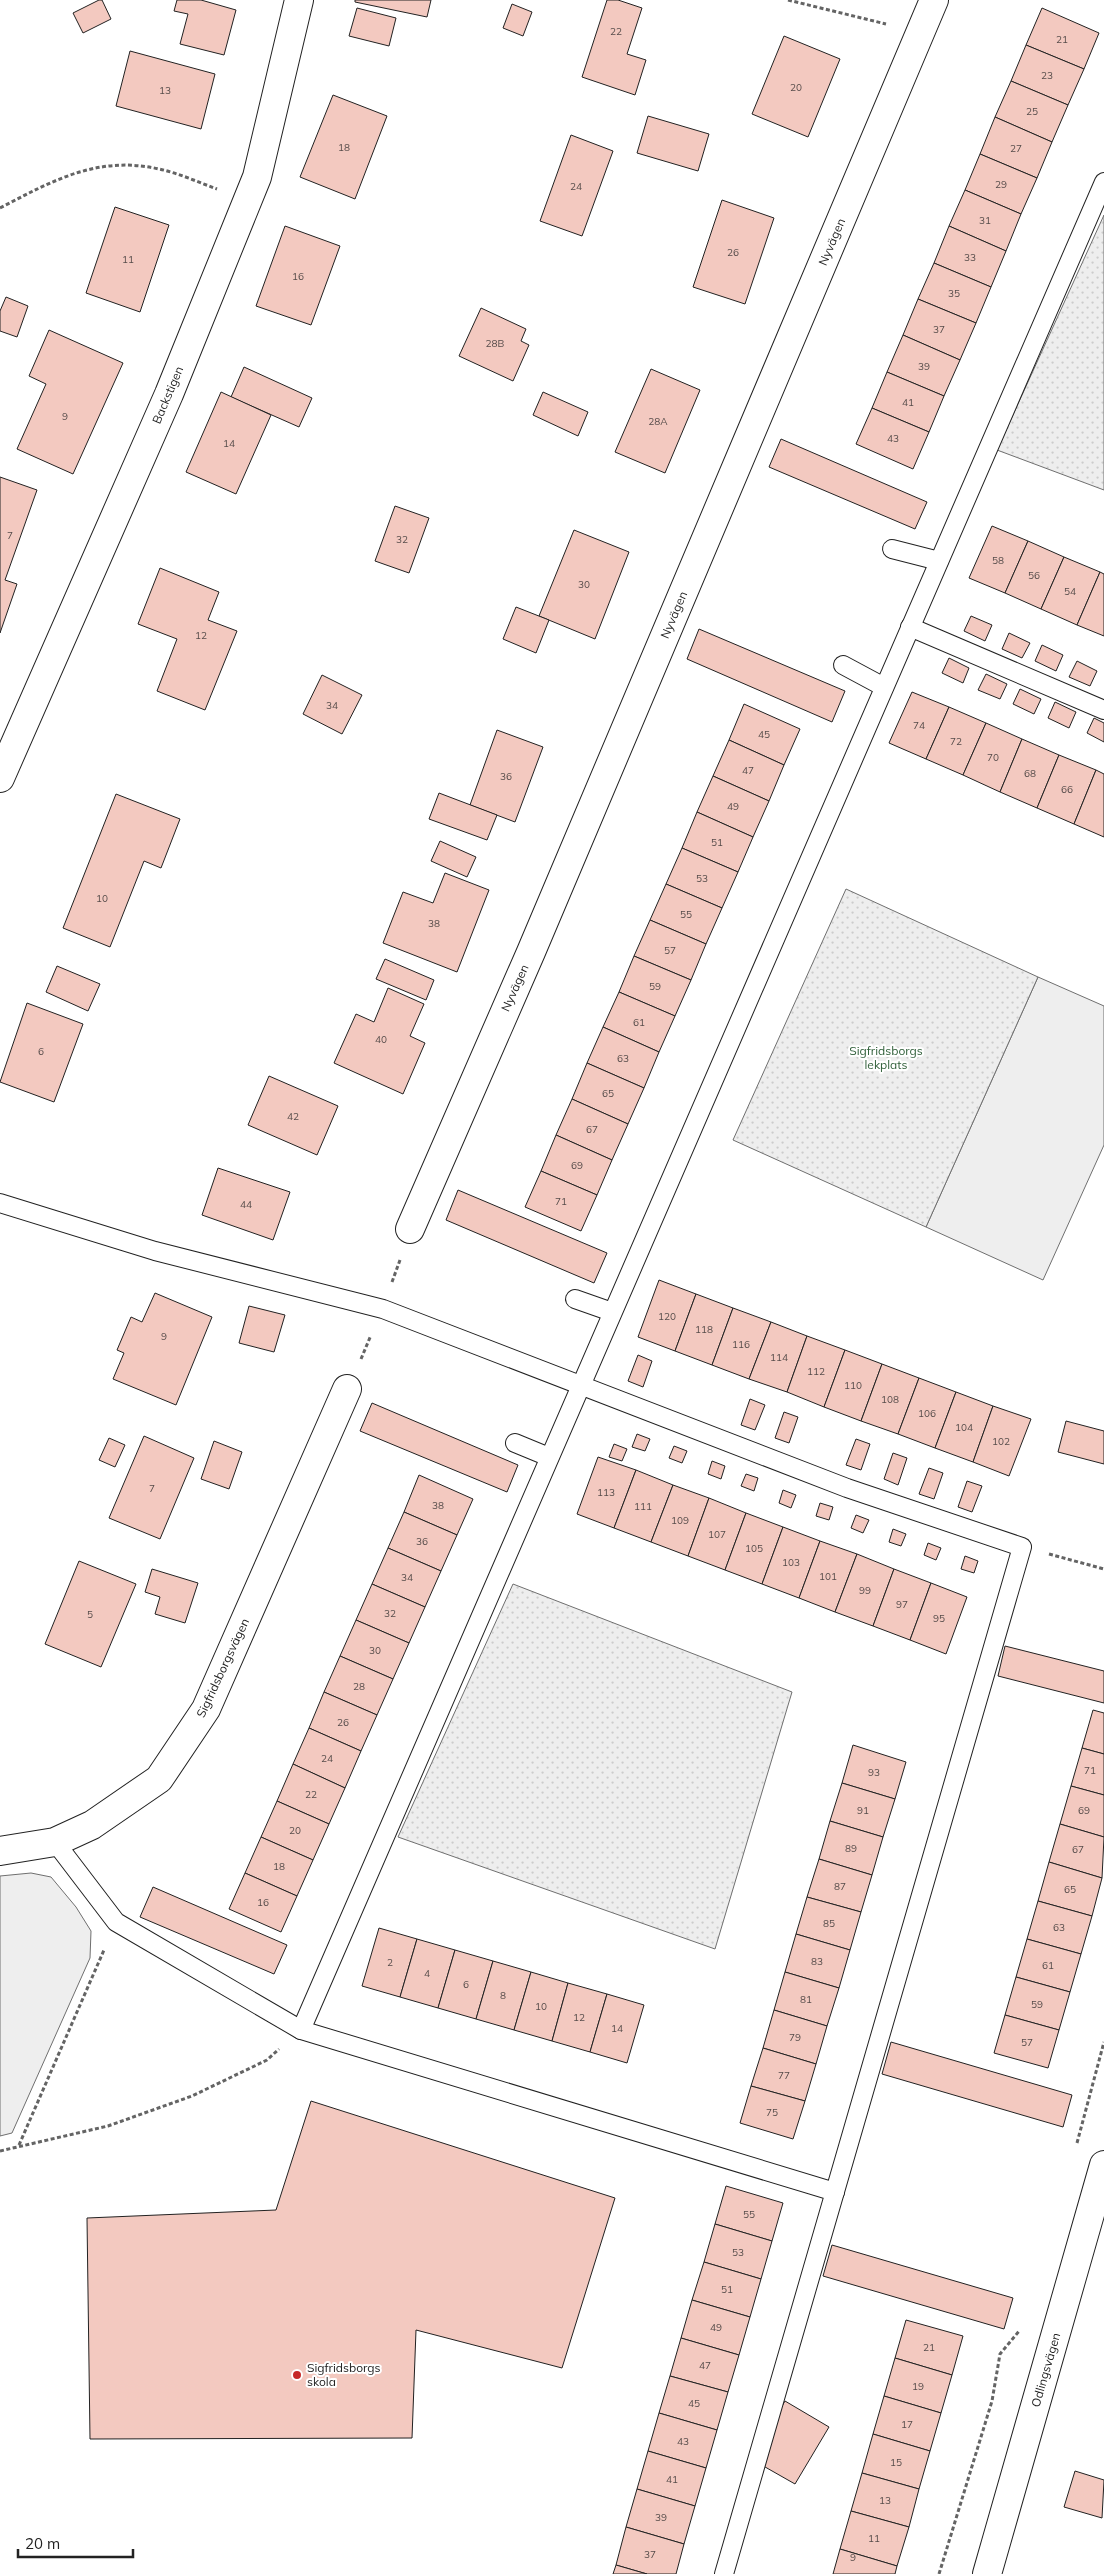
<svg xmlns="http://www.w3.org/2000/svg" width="1104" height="2574" font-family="Mulish,sans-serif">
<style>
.grass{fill:#eee;stroke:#6f6f6f}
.park{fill:url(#park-dots);stroke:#6f6f6f}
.building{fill:#f3c9c0;stroke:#222}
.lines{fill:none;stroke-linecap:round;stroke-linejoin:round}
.lane-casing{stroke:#222;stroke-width:20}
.street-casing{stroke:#222;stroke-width:30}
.path{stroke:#646464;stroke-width:3;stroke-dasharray:4 2.5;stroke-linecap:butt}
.lane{stroke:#fff;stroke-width:18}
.street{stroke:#fff;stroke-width:28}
.poi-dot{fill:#c62828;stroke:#fff;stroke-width:2}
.labels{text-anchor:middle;stroke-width:4;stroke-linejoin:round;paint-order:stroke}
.number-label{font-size:10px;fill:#564c4a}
.street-label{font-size:12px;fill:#222;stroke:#fff}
.park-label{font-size:12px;fill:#2f5e38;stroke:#fff}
.poi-label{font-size:12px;fill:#222;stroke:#fff;text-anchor:start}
</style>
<defs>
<pattern id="park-dots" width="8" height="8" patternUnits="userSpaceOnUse" patternTransform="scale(1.25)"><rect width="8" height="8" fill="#eee"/><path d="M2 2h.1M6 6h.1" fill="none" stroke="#ccc" stroke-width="1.8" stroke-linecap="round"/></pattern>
</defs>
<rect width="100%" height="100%" fill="#fff"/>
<g class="grass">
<polygon points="1038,977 1104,1006 1104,1145 1043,1280 926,1227"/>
<polygon points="31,1873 51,1877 76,1907 91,1931 90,1958 12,2133 0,2136 0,1876"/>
</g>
<g class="park">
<polygon points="1104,215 1104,490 997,450"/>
<polygon points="846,889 1038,977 926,1227 733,1140"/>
<polygon points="513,1584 792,1692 715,1949 398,1837"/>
</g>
<g class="building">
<polygon points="99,0 102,0 111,19 83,33 73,13"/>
<polygon points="177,0 201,0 236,10 224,55 180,44 188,14 174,11"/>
<polygon points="355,0 431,0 427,17 355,2"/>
<polygon points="607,0 618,0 642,8 627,54 646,60 635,95 582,77"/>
<polygon points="512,4 532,12 523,36 503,28"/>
<polygon points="357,8 396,18 389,46 349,36"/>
<polygon points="1042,8 1099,33 1084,69 1026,45"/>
<polygon points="784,36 840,59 808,137 752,114"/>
<polygon points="1026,45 1084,69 1068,105 1011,81"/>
<polygon points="130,51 215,74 201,129 116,106"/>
<polygon points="1011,81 1068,105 1052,142 995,117"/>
<polygon points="333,95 387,116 355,199 300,177"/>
<polygon points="648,116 709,134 698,171 637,153"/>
<polygon points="995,117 1052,142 1037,178 980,154"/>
<polygon points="571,135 613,151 582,236 540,221"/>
<polygon points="980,154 1037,178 1021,214 965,190"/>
<polygon points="965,190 1021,214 1006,251 949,226"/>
<polygon points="722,200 774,218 745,304 693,287"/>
<polygon points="115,207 169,225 140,312 86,293"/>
<polygon points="285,226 340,246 311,325 256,306"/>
<polygon points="949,226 1006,251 991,287 934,263"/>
<polygon points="934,263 991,287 976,323 918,299"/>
<polygon points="6,297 28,306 17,337 0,331 0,311"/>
<polygon points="918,299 976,323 960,360 903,335"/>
<polygon points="481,308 526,329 521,341 529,345 513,381 459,356"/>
<polygon points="49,330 123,363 73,474 17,449 46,384 29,376"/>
<polygon points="903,335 960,360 944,396 887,372"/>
<polygon points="244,367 312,398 299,427 231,397"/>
<polygon points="651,369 700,390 665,473 615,452"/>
<polygon points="887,372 944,396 929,432 872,408"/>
<polygon points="221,392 271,415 236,494 186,472"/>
<polygon points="543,392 588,412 578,436 533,415"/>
<polygon points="872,408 929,432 913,469 856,444"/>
<polygon points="781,439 927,502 915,529 769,467"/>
<polygon points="0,477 37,490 5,580 17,584 0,633"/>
<polygon points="395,506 429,518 409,573 375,561"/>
<polygon points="992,526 1028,541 1005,593 969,578"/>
<polygon points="574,530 629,552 595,639 539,616"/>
<polygon points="1028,541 1064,557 1041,609 1005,593"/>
<polygon points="1064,557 1100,572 1077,625 1041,609"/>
<polygon points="160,568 219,592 208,620 237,631 205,710 157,691 177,639 138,624"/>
<polygon points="1100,572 1104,574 1104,636 1077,625"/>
<polygon points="516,607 549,620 536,653 503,639"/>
<polygon points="971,616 992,625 985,641 964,631"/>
<polygon points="699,629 845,691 832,722 687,659"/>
<polygon points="1009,633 1030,643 1022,658 1002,649"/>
<polygon points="1042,645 1063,655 1056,671 1035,661"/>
<polygon points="949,658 969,668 963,683 942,673"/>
<polygon points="1077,661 1097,671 1090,686 1069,677"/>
<polygon points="986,674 1007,684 1000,699 978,690"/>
<polygon points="322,675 362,695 342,734 303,714"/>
<polygon points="1020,689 1041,699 1034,714 1013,704"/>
<polygon points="912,692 949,707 926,759 889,743"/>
<polygon points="1055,702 1076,712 1069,728 1048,718"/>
<polygon points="744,704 800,729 784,765 729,740"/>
<polygon points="949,707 986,723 963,775 926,759"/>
<polygon points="1094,718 1104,723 1104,742 1087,733"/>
<polygon points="986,723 1022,739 1000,792 963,775"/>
<polygon points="497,730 543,747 515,822 470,805"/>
<polygon points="1022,739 1059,755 1037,808 1000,792"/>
<polygon points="729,740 784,765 769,801 713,776"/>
<polygon points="1059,755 1096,770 1074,824 1037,808"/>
<polygon points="1096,770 1104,774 1104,837 1074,824"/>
<polygon points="713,776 769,801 753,837 697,812"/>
<polygon points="439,793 497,815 487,840 429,819"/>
<polygon points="116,794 180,819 161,868 144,861 110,947 63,928"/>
<polygon points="697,812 753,837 738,872 682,848"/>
<polygon points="440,841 476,857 467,877 431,861"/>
<polygon points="682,848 738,872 722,908 666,884"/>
<polygon points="445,873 489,890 457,972 383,943 403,892 433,903"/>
<polygon points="666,884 722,908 706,944 650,920"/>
<polygon points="650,920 706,944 691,980 634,956"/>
<polygon points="634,956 691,980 675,1016 619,992"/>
<polygon points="385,959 434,980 426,1000 376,979"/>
<polygon points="57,966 100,984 88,1011 46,992"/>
<polygon points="388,988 424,1004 410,1036 425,1043 403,1094 334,1063 356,1014 374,1022"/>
<polygon points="619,992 675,1016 659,1052 603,1027"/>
<polygon points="27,1003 83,1024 54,1102 0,1082"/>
<polygon points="603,1027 659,1052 644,1088 587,1063"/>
<polygon points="587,1063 644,1088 628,1124 572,1099"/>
<polygon points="269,1076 338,1106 317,1155 248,1125"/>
<polygon points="572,1099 628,1124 612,1160 556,1135"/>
<polygon points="556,1135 612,1160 597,1195 541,1171"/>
<polygon points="218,1168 290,1192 273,1240 202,1215"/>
<polygon points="541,1171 597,1195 581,1231 525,1207"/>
<polygon points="458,1190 607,1253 594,1283 446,1220"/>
<polygon points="659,1280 696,1294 675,1351 638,1337"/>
<polygon points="155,1293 212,1317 176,1405 113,1379 124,1353 117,1350 131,1317 142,1322"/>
<polygon points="696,1294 733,1308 712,1365 675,1351"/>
<polygon points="249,1306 285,1315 274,1352 239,1343"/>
<polygon points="733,1308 771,1322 749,1379 712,1365"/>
<polygon points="771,1322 807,1336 787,1392 749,1379"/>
<polygon points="807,1336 845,1350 824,1407 787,1392"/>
<polygon points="845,1350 882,1364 861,1421 824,1407"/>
<polygon points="638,1355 652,1361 643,1387 628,1381"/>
<polygon points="882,1364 919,1378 898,1434 861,1421"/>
<polygon points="919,1378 956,1392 935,1448 898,1434"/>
<polygon points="956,1392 993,1406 973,1462 935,1448"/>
<polygon points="750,1399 765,1405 755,1430 741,1425"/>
<polygon points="372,1403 518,1465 507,1492 360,1431"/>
<polygon points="993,1406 1031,1419 1009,1476 973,1462"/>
<polygon points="784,1412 798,1417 789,1443 775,1438"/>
<polygon points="1066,1421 1104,1431 1104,1464 1058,1452"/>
<polygon points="637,1434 650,1439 645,1451 632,1447"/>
<polygon points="144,1436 194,1458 160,1539 109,1518"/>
<polygon points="109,1438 125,1445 115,1467 99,1460"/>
<polygon points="856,1439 870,1444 861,1470 846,1465"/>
<polygon points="214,1441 242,1452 229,1489 201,1479"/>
<polygon points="614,1444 627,1449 622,1461 609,1457"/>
<polygon points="674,1446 687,1451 682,1463 669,1458"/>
<polygon points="893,1453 907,1458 898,1485 884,1479"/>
<polygon points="598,1457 636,1470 614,1528 577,1514"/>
<polygon points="712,1461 725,1466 721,1479 708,1474"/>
<polygon points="929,1468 943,1473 934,1499 919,1494"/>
<polygon points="636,1470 673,1485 651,1542 614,1528"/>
<polygon points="746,1474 758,1478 754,1491 741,1486"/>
<polygon points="419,1475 473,1499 457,1535 404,1512"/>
<polygon points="967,1481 982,1486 972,1512 958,1507"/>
<polygon points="673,1485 709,1498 688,1556 651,1542"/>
<polygon points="783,1490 796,1495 791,1508 779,1503"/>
<polygon points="709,1498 746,1513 725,1570 688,1556"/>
<polygon points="820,1503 833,1507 829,1520 816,1516"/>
<polygon points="404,1512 457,1535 441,1571 388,1548"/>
<polygon points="746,1513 783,1527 762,1584 725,1570"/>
<polygon points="856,1515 869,1520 863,1533 851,1528"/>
<polygon points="783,1527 820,1541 799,1598 762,1584"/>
<polygon points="893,1529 906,1534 901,1546 889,1542"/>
<polygon points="820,1541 857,1554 835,1612 799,1598"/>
<polygon points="928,1543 941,1548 936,1560 924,1555"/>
<polygon points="388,1548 441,1571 425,1607 372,1584"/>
<polygon points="857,1554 894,1569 873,1626 835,1612"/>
<polygon points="965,1556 978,1561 974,1573 961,1569"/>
<polygon points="79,1561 136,1584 101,1667 45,1644"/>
<polygon points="152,1569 198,1583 185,1623 155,1614 160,1597 145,1592"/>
<polygon points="894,1569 931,1583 910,1640 873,1626"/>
<polygon points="931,1583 967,1597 946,1654 910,1640"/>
<polygon points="372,1584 425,1607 409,1643 356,1620"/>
<polygon points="356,1620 409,1643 393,1679 340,1656"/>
<polygon points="1005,1646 1104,1671 1104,1703 998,1676"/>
<polygon points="340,1656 393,1679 377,1715 324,1692"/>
<polygon points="324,1692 377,1715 361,1751 309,1728"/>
<polygon points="1093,1710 1104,1713 1104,1754 1082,1748"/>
<polygon points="309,1728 361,1751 345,1788 293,1764"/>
<polygon points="853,1745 906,1762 895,1799 842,1783"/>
<polygon points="1082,1748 1104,1754 1104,1795 1071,1786"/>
<polygon points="293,1764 345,1788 329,1824 277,1801"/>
<polygon points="842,1783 895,1799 883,1837 830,1821"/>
<polygon points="1071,1786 1104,1795 1104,1837 1060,1824"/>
<polygon points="277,1801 329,1824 313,1860 261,1837"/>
<polygon points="830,1821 883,1837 872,1875 819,1859"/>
<polygon points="1060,1824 1104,1837 1102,1878 1049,1862"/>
<polygon points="261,1837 313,1860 297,1896 245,1873"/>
<polygon points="819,1859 872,1875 861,1912 807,1897"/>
<polygon points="1049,1862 1102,1878 1092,1916 1038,1901"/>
<polygon points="245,1873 297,1896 281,1932 229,1909"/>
<polygon points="153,1887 287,1945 274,1974 140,1917"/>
<polygon points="807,1897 861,1912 850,1950 796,1934"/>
<polygon points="1038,1901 1092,1916 1081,1954 1027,1939"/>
<polygon points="379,1928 417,1939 400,1997 362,1986"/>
<polygon points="796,1934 850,1950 839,1988 785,1972"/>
<polygon points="417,1939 455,1950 438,2008 400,1997"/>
<polygon points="1027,1939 1081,1954 1070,1992 1016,1977"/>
<polygon points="455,1950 493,1961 476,2019 438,2008"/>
<polygon points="493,1961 531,1972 514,2030 476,2019"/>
<polygon points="531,1972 568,1983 552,2041 514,2030"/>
<polygon points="785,1972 839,1988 827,2026 774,2010"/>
<polygon points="1016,1977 1070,1992 1059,2030 1005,2015"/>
<polygon points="568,1983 607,1994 590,2052 552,2041"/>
<polygon points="607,1994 644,2005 627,2063 590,2052"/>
<polygon points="774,2010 827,2026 816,2064 763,2048"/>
<polygon points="1005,2015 1059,2030 1048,2068 994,2053"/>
<polygon points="891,2042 1072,2095 1063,2127 882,2074"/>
<polygon points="763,2048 816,2064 805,2101 751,2086"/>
<polygon points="751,2086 805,2101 793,2139 740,2123"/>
<polygon points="311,2101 615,2198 562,2368 416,2330 412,2438 90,2439 87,2218 276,2210"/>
<polygon points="726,2186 783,2203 772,2241 715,2224"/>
<polygon points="715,2224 772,2241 761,2279 704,2262"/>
<polygon points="832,2245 1013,2298 1004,2329 823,2276"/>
<polygon points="704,2262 761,2279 750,2317 692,2300"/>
<polygon points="692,2300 750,2317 739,2355 681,2338"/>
<polygon points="906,2320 963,2336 952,2375 895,2358"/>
<polygon points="681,2338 739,2355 728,2392 670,2376"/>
<polygon points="895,2358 952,2375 941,2413 884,2396"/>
<polygon points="670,2376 728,2392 717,2430 659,2413"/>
<polygon points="884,2396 941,2413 930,2451 873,2434"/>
<polygon points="785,2401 829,2427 795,2484 751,2459"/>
<polygon points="659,2413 717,2430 706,2468 648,2451"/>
<polygon points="873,2434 930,2451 919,2489 862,2473"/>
<polygon points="648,2451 706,2468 695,2506 637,2489"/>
<polygon points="1075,2471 1104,2480 1102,2518 1064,2507"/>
<polygon points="862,2473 919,2489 909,2527 851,2511"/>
<polygon points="637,2489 695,2506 684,2544 626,2527"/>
<polygon points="851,2511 909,2527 897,2566 840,2549"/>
<polygon points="626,2527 684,2544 676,2574 647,2574 616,2565"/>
<polygon points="840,2549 897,2566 895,2574 833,2574"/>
<polygon points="616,2565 647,2574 613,2574"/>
</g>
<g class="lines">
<g class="lane-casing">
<g id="lane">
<polyline points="892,549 939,561"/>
<polyline points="910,627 1104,710"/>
<polyline points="843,665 884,687"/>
<polyline points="0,1203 155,1251 383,1309 847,1488 1022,1547 724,2574"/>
<polyline points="575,1299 612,1312"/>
<polyline points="515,1443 549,1457"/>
<polyline points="55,1842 116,1922 301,2030 835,2192"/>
<polyline points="301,2030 1104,182"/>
</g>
</g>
<g class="street-casing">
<g id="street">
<polyline points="0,778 169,394 257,177 299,0"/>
<polyline points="410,1229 531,952 934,0"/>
<polyline points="0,1851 55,1842 92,1825 159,1779 206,1709 347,1389"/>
<polyline points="987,2574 1104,2165"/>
</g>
</g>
<g class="path">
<polyline points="788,0 886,24"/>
<path d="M0 208C52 181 98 155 159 169 178 173 198 182 217 189"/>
<polyline points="392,1282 400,1260"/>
<polyline points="361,1359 371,1335"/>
<polyline points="1049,1554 1104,1569"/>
<polyline points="1077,2143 1104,2042"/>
<polyline points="19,2145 104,1950"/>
<polyline points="0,2151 108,2126 192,2096 267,2060 279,2049"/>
<polyline points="939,2574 992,2401 1000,2354 1020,2330"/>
</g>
<use href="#lane" class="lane"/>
<use href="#street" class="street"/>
</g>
<circle class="poi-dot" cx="297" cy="2375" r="5"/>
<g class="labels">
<g class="number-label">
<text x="616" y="35">22</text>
<text x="1062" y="43">21</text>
<text x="1047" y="79">23</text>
<text x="796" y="91">20</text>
<text x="165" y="94">13</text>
<text x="1032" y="115">25</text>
<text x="344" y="151">18</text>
<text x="1016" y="152">27</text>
<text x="1001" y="188">29</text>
<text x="576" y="190">24</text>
<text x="985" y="224">31</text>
<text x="733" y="256">26</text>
<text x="970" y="261">33</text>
<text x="128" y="263">11</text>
<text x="298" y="280">16</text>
<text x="954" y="297">35</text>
<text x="939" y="333">37</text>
<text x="495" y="347">28B</text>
<text x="924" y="370">39</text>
<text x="908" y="406">41</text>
<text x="65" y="420">9</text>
<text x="658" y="425">28A</text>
<text x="893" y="442">43</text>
<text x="229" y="447">14</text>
<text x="10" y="539">7</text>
<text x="402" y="543">32</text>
<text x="998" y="564">58</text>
<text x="1034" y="579">56</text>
<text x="584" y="588">30</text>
<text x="1070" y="595">54</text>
<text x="201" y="639">12</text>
<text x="332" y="709">34</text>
<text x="919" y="729">74</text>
<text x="764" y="738">45</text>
<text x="956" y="745">72</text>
<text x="993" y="761">70</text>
<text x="748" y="774">47</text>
<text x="1030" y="777">68</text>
<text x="506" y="780">36</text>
<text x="1067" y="793">66</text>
<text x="733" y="810">49</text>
<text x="717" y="846">51</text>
<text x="702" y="882">53</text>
<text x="102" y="902">10</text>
<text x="686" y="918">55</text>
<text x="434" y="927">38</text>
<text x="670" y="954">57</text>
<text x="655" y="990">59</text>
<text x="639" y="1026">61</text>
<text x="381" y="1043">40</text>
<text x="41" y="1055">6</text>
<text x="623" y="1062">63</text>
<text x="608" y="1097">65</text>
<text x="293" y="1120">42</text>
<text x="592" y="1133">67</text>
<text x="577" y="1169">69</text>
<text x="561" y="1205">71</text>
<text x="246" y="1208">44</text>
<text x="667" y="1320">120</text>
<text x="704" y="1333">118</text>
<text x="164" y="1340">9</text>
<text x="741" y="1348">116</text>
<text x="779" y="1361">114</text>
<text x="816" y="1375">112</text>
<text x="853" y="1389">110</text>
<text x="890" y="1403">108</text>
<text x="927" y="1417">106</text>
<text x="964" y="1431">104</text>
<text x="1001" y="1445">102</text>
<text x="152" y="1492">7</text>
<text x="606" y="1496">113</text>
<text x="438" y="1509">38</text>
<text x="643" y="1510">111</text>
<text x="680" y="1524">109</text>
<text x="717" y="1538">107</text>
<text x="422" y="1545">36</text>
<text x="754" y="1552">105</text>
<text x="791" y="1566">103</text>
<text x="828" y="1580">101</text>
<text x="407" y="1581">34</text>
<text x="865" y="1594">99</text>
<text x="902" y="1608">97</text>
<text x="390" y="1617">32</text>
<text x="90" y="1618">5</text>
<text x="939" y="1622">95</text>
<text x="375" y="1654">30</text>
<text x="359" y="1690">28</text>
<text x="343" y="1726">26</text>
<text x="327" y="1762">24</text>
<text x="1090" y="1774">71</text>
<text x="874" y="1776">93</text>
<text x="311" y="1798">22</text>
<text x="863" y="1814">91</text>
<text x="1084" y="1814">69</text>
<text x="295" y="1834">20</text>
<text x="851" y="1852">89</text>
<text x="1078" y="1853">67</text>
<text x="279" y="1870">18</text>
<text x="840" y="1890">87</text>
<text x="1070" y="1893">65</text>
<text x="263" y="1906">16</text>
<text x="829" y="1927">85</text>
<text x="1059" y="1931">63</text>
<text x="817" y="1965">83</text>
<text x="390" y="1966">2</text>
<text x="1048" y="1969">61</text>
<text x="427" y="1977">4</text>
<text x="466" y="1988">6</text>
<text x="503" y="1999">8</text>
<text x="806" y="2003">81</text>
<text x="1037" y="2008">59</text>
<text x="541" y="2010">10</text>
<text x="579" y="2021">12</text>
<text x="617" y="2032">14</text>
<text x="795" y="2041">79</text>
<text x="1027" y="2046">57</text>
<text x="784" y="2079">77</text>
<text x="772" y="2116">75</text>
<text x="749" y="2218">55</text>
<text x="738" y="2256">53</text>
<text x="727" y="2293">51</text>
<text x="716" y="2331">49</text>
<text x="929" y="2351">21</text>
<text x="705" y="2369">47</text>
<text x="918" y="2390">19</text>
<text x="694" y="2407">45</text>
<text x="907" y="2428">17</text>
<text x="683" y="2445">43</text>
<text x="896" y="2466">15</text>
<text x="672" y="2483">41</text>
<text x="885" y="2504">13</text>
<text x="661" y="2521">39</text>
<text x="874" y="2542">11</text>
<text x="650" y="2558">37</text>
<text x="853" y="2561">9</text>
</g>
<g class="street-label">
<text transform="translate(832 242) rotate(-67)" y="4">Nyvägen</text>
<text transform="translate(168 395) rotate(-67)" y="4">Backstigen</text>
<text transform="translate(674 615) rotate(-67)" y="4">Nyvägen</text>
<text transform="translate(515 988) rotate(-66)" y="4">Nyvägen</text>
<text transform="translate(223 1668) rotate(-65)" y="4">Sigfridsborgsvägen</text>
<text transform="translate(1046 2370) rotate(-74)" y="4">Odlingsvägen</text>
</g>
<g class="park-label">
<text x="886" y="1055">Sigfridsborgs<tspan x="886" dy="14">lekplats</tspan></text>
</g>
<g class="poi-label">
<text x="307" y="2372">Sigfridsborgs<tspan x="307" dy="14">skola</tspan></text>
</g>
</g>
<path d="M18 2549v8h115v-8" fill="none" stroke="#222222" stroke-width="2.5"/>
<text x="25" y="2549" font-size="15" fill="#222222" stroke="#ffffff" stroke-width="4" paint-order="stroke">20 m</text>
</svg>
